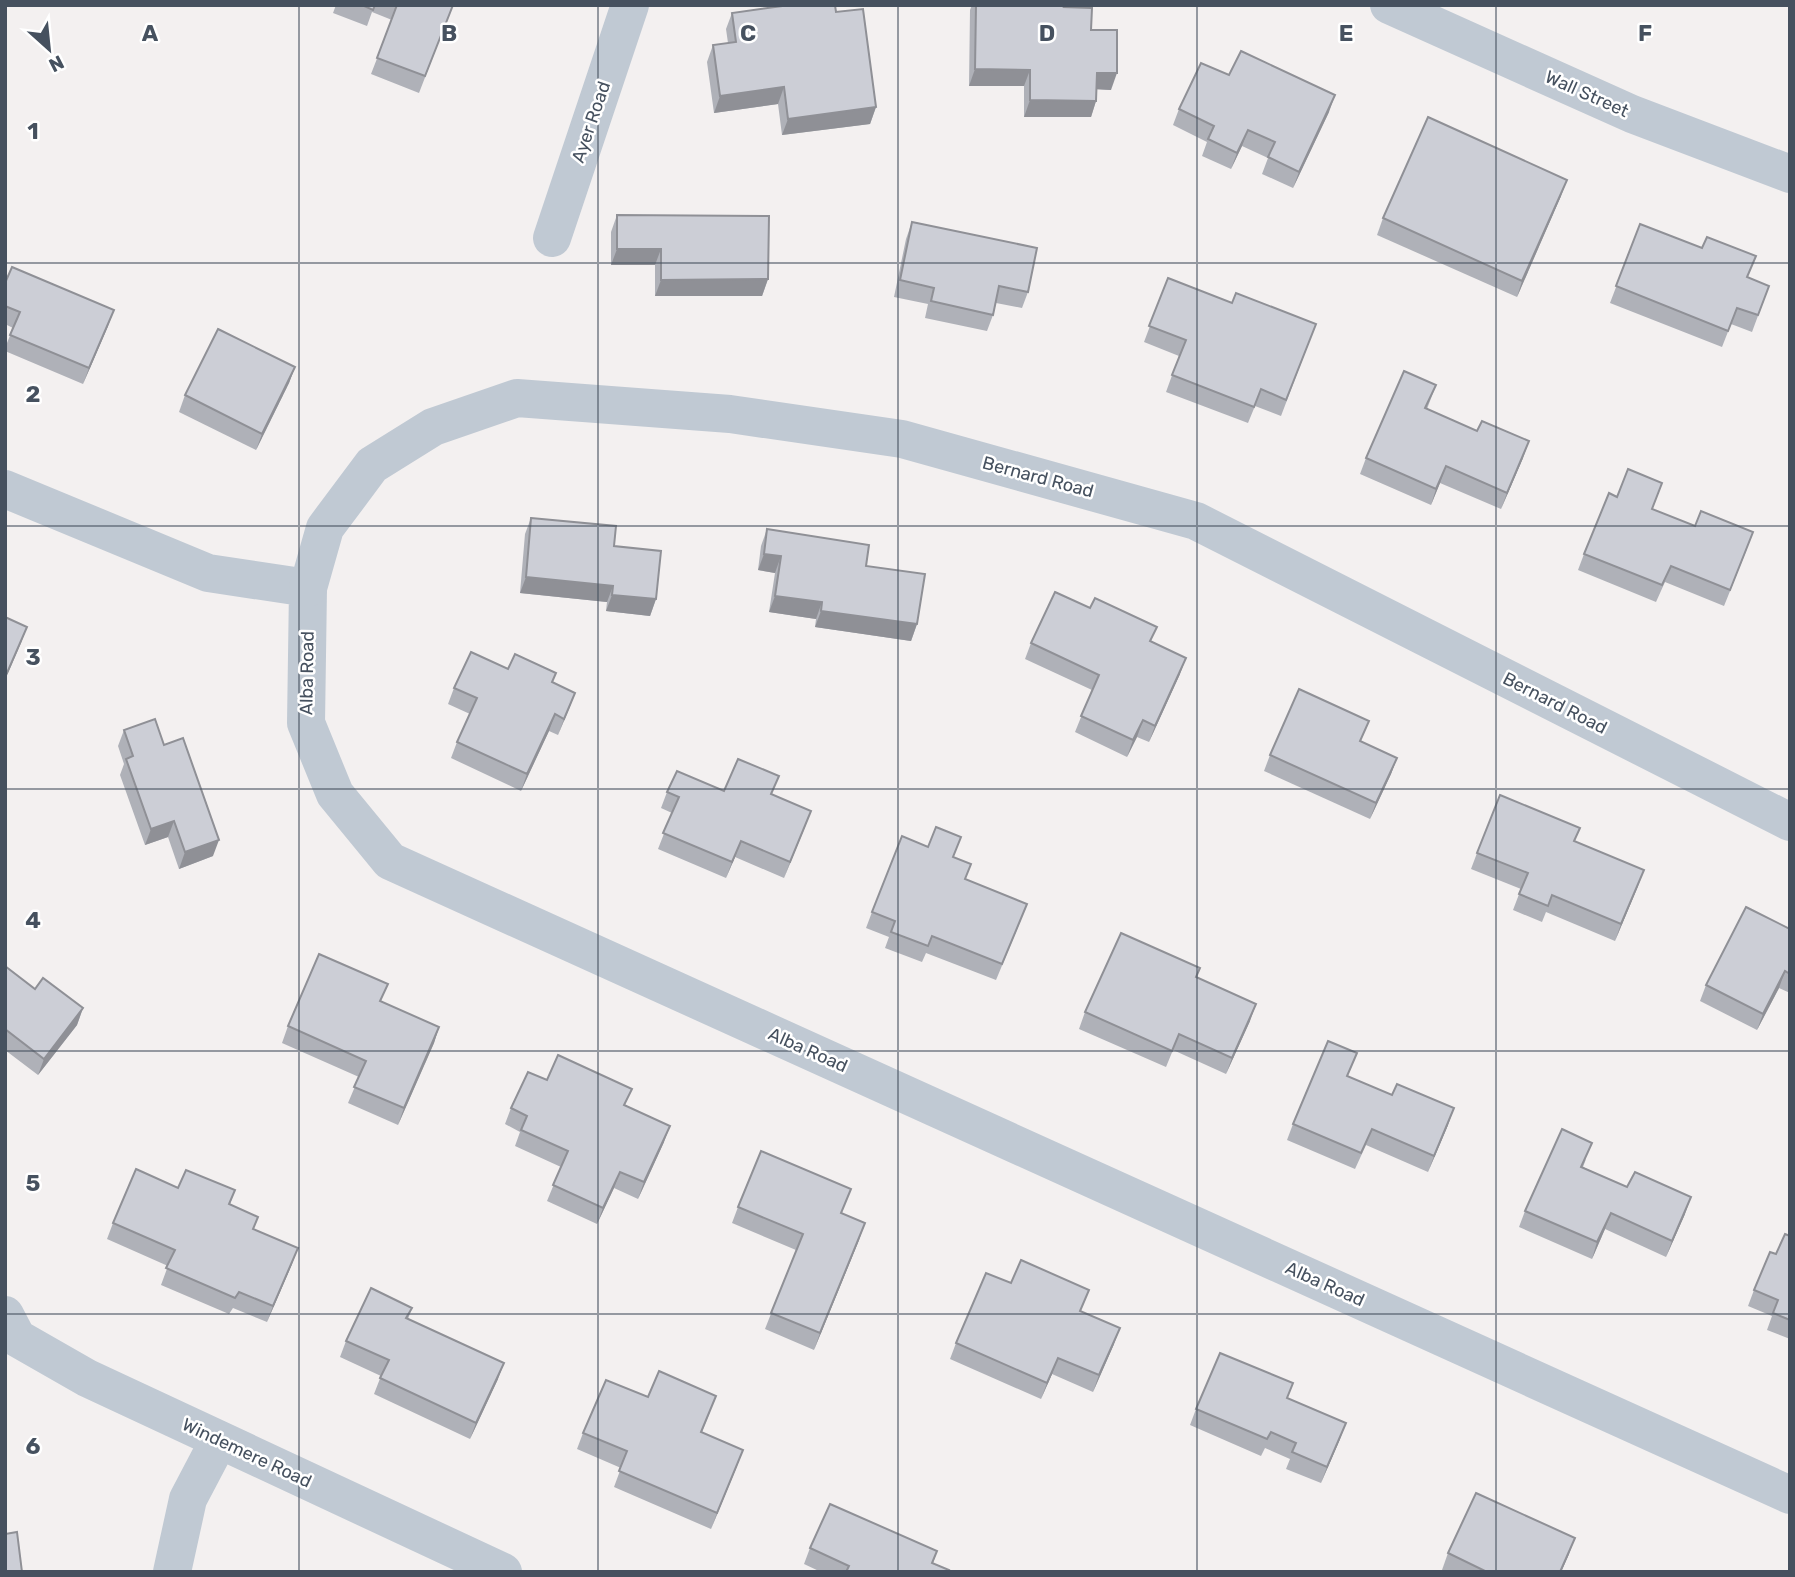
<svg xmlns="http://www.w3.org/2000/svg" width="1795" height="1577" font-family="Rubik,sans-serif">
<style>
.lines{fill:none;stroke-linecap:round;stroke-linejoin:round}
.minor{stroke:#c0c9d3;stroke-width:38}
.wall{fill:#afb1b8}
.shaded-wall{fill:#8f9096}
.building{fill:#ccced6;stroke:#8f9096;stroke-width:2}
.grid{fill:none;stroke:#46515f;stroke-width:2;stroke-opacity:0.55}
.labels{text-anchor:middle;stroke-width:5;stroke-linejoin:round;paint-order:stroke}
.street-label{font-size:18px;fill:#46515f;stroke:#fff}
.grid-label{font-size:23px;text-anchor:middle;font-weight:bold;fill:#46515f;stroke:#fff;stroke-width:5;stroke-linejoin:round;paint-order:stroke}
</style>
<rect width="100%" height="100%" fill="#f3f0f0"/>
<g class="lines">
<g class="minor">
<polyline points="1389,5 1632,114 1790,174"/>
<polyline points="552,238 630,5"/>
<polyline points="5,489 208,573 308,588 306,723 335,794 390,861 1790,1495"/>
<polyline points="308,588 325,528 372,465 433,427 517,398 730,414 902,439 1196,521 1790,822"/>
<polyline points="5,1315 17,1338 87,1378 503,1572"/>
<polyline points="172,1572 188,1499 219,1440"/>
</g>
</g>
<g class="wall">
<polygon points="336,5 453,5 419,93 371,74 392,20 372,12 367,26 333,13"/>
<polygon points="972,5 1065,5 1064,7 1091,30 1111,90 1097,89 1096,101 1091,117 1024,117 1024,86 969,86 970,10"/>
<polygon points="836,12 876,107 870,124 782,135 778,104 714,113 707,62 713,45 728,43 726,29 732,13"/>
<polygon points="1229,75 1329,112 1293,188 1262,174 1268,158 1242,146 1231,169 1202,156 1207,142 1173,125 1179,109"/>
<polygon points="1561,196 1517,297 1377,235 1383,218"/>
<polygon points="617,215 768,279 762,296 655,296 655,265 611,265 611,232"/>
<polygon points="912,222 1028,292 1022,308 996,303 993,315 987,331 925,318 928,304 894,297 906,239"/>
<polygon points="1640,224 1748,277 1769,286 1752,332 1731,324 1722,347 1610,303"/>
<polygon points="1168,278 1232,303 1316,324 1281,416 1255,406 1248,423 1166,392 1179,356 1144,342"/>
<polygon points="5,283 108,326 83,384 5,351 5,348 13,328 5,324"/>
<polygon points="295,367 289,383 256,450 179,412 185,395"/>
<polygon points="1436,385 1427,409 1523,458 1501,509 1440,483 1431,505 1360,474 1366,458"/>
<polygon points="1617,497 1652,509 1747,549 1724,606 1665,582 1656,602 1578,570 1584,554"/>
<polygon points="531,518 614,546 656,599 650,616 606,611 607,602 520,593 525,534"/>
<polygon points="767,529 866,566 917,624 911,641 815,627 816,619 769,612 775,573 758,570 761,546"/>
<polygon points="1152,642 1180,674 1149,742 1137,737 1127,757 1075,732 1092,690 1025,659 1031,643"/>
<polygon points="508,669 553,682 575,693 558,735 549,731 521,791 451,758 457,742 470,714 448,704 454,688"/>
<polygon points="124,730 164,745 213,856 179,869 168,837 145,845 120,775 124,764 118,746"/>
<polygon points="1362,742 1397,758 1391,774 1370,819 1264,771 1270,755"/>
<polygon points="724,791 772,794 811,811 784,878 735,857 726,878 658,849 672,813 661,808 667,792"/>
<polygon points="1575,841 1638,886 1615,941 1546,912 1542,922 1513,910 1521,889 1471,869 1477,853"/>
<polygon points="953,857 966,879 1021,920 996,980 926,953 922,962 885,948 889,937 866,928 872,912"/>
<polygon points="1790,929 1790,993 1779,988 1757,1030 1700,1001 1706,985"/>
<polygon points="5,966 35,989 83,1008 77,1025 38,1075 5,1050"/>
<polygon points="1196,978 1250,1021 1226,1074 1173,1050 1166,1067 1079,1029 1085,1012"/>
<polygon points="382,1002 439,1027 434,1043 398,1125 348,1103 359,1077 282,1043 288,1026"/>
<polygon points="1348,1077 1448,1125 1428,1172 1366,1145 1355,1169 1287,1140 1293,1124"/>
<polygon points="547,1080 625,1105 664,1142 638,1199 614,1188 597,1224 547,1201 561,1167 515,1146 520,1132 505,1124 511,1108"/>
<polygon points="1586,1159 1583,1167 1685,1214 1666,1257 1605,1229 1592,1259 1519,1227 1525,1211"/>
<polygon points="178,1188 235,1190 230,1204 254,1230 292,1264 267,1322 233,1308 229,1314 161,1285 168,1266 107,1239 113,1223"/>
<polygon points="738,1207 842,1213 859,1240 814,1350 765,1329 796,1250 732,1223"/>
<polygon points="1790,1236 1790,1339 1767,1330 1772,1316 1748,1306 1754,1290"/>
<polygon points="412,1308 408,1319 498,1379 470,1439 374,1394 381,1376 340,1357 346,1341"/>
<polygon points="1081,1311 1114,1344 1093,1392 1052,1374 1041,1399 950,1359 956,1343"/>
<polygon points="648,1397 710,1412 702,1432 737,1466 711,1529 614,1487 621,1468 577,1449 583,1433"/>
<polygon points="1288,1398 1340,1439 1321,1483 1286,1469 1290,1459 1265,1448 1261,1456 1190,1425 1196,1409"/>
<polygon points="810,1548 937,1551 933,1563 948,1572 821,1572 804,1564"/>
<polygon points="1448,1553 1569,1554 1561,1572 1446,1572 1442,1570"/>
</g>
<g class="shaded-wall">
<polygon points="975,69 1030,70 1024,86 969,86"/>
<polygon points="1097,73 1117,73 1111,90 1091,89"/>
<polygon points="784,87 778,104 714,113 720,96"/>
<polygon points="1335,95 1329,112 1293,188 1299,172"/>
<polygon points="1030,100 1096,101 1091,117 1024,117"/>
<polygon points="876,107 870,124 782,135 788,119"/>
<polygon points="1248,130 1242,146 1231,169 1237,153"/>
<polygon points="1567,180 1561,196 1517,297 1522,281"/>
<polygon points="617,249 661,249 655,265 611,265"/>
<polygon points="768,279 762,296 655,296 661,280"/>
<polygon points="114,310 108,326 83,384 89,368"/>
<polygon points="295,367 289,383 256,450 262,434"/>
<polygon points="1529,441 1523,458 1501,509 1507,493"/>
<polygon points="1446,466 1440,483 1431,505 1436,489"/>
<polygon points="764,554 781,556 775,573 758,570"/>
<polygon points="526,577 613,586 607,602 520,593"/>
<polygon points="612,595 656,599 650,616 606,611"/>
<polygon points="775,596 822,602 816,619 769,612"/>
<polygon points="821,611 917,624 911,641 815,627"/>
<polygon points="27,627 21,643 5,680 7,673"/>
<polygon points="1186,658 1180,674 1149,742 1155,726"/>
<polygon points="575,693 569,709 558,735 564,719"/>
<polygon points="555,714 549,731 521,791 527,774"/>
<polygon points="1143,720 1137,737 1127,757 1133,740"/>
<polygon points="1397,758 1391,774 1370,819 1376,803"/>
<polygon points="811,811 805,827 784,878 790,862"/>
<polygon points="174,821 168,837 145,845 151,829"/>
<polygon points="219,840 213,856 179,869 185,852"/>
<polygon points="741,841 735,857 726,878 732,862"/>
<polygon points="1644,870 1638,886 1615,941 1621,924"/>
<polygon points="1785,971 1779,988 1757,1030 1763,1014"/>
<polygon points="1256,1004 1250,1021 1226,1074 1232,1058"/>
<polygon points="83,1008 77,1025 38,1075 44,1059"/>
<polygon points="439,1027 434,1043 398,1125 404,1108"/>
<polygon points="1454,1108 1448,1125 1428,1172 1434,1156"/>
<polygon points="670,1126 664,1142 638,1199 644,1182"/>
<polygon points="620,1172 614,1188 597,1224 603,1208"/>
<polygon points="1691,1197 1685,1214 1666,1257 1672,1241"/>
<polygon points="1611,1213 1605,1229 1592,1259 1597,1242"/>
<polygon points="865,1223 859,1240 814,1350 820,1333"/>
<polygon points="298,1248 292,1264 267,1322 273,1306"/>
<polygon points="1120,1328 1114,1344 1093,1392 1099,1375"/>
<polygon points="1058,1358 1052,1374 1041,1399 1047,1383"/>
<polygon points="504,1363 498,1379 470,1439 476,1423"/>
<polygon points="1346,1423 1340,1439 1321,1483 1327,1467"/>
<polygon points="743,1450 737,1466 711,1529 717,1513"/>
<polygon points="1575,1538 1569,1554 1561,1572 1560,1572"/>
</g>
<g class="building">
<polygon points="362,5 375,5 373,10"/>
<polygon points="397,5 453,5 425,76 377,58"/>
<polygon points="790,5 835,5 836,12 863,9 876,107 788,119 784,87 720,96 713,45 736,42 732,13"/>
<polygon points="976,5 1065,5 1064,7 1092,8 1091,30 1117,30 1117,73 1097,73 1096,101 1030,100 1030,70 975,69"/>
<polygon points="1241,51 1335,95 1299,172 1268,157 1275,142 1248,130 1237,153 1208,139 1214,126 1179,109 1201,63 1229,75"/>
<polygon points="1428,117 1567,180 1522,281 1383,218"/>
<polygon points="617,215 769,216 768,279 661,280 661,249 617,249"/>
<polygon points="912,222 1037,248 1028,292 999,286 993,315 931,301 934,288 900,280"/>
<polygon points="1640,224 1702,248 1707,237 1756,256 1747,277 1769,286 1758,315 1737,308 1728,331 1616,286"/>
<polygon points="12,267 114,310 89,368 10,335 20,312 5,306 5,283"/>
<polygon points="1168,278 1232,303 1236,293 1316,324 1286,400 1261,389 1254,407 1172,375 1186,340 1149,326"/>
<polygon points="218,329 295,367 262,434 185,395"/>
<polygon points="1404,371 1436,385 1425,408 1477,431 1482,421 1529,441 1507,493 1446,466 1436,489 1366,458"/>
<polygon points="1628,469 1662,483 1652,509 1695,526 1701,511 1753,532 1730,590 1671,566 1662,585 1584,554 1609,493 1617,497"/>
<polygon points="531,518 616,526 614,546 661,551 656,599 612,595 613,586 526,577"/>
<polygon points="767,529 869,545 866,566 925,574 917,624 821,611 822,602 775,596 781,556 764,554"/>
<polygon points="1055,592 1090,608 1095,598 1157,627 1150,641 1186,658 1155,726 1143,720 1133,740 1081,716 1099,675 1031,643"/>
<polygon points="5,617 27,627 7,673 5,672"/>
<polygon points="471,652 508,669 515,654 556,673 552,682 575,693 564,719 555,714 527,774 457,742 477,698 454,688"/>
<polygon points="1299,689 1369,721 1360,741 1397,758 1376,803 1270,755"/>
<polygon points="155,719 164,745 183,738 219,840 185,852 174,821 151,829 126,759 133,756 124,730"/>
<polygon points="738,759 779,776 771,794 811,811 790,862 741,841 732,862 663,833 679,797 667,792 677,771 724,791"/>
<polygon points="1500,795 1580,828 1574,841 1644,870 1621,924 1552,895 1548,906 1519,894 1528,873 1477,853"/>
<polygon points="936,827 961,837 953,857 971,864 965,879 1027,904 1002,964 932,936 928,946 891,932 895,921 872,912 902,836 928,847"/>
<polygon points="1746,907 1790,929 1790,974 1785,971 1763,1014 1706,985"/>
<polygon points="1121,933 1200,968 1196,977 1256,1004 1232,1058 1179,1034 1172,1051 1085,1012"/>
<polygon points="319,954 388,984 380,1001 439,1027 404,1108 354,1087 366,1061 288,1026"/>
<polygon points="5,966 35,989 43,978 83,1008 44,1059 5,1029"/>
<polygon points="1328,1041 1357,1053 1347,1076 1392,1095 1397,1084 1454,1108 1434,1156 1372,1129 1361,1153 1293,1124"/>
<polygon points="558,1055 632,1089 624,1105 670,1126 644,1182 620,1172 603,1208 553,1185 568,1151 521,1130 527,1116 511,1108 528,1072 547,1080"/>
<polygon points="1562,1129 1592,1143 1581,1167 1627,1187 1635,1172 1691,1197 1672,1241 1611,1213 1597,1242 1525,1211"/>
<polygon points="761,1151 851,1189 841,1213 865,1223 820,1333 771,1313 803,1234 738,1207"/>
<polygon points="136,1169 178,1188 186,1170 235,1190 229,1204 258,1217 253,1229 298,1248 273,1306 239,1292 235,1298 166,1268 175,1250 113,1223"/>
<polygon points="1785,1234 1790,1236 1790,1320 1773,1313 1778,1300 1754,1290 1770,1252 1776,1254"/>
<polygon points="1021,1260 1089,1290 1080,1311 1120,1328 1099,1375 1058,1358 1047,1383 956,1343 986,1273 1011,1283"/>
<polygon points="371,1288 412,1308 406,1318 504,1363 476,1423 380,1378 389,1360 346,1341"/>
<polygon points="1220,1353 1293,1383 1287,1398 1346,1423 1327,1467 1292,1452 1296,1443 1271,1432 1267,1439 1196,1409"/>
<polygon points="659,1371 716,1396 701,1432 743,1450 717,1513 619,1471 627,1451 583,1433 606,1380 648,1397"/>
<polygon points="1476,1493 1575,1538 1560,1572 1487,1572 1448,1553"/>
<polygon points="830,1504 937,1551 932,1563 949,1570 948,1572 846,1572 849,1566 810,1548"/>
<polygon points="17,1532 22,1572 5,1572 5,1534"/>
</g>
<path class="grid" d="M299 5V1572M598 5V1572M898 5V1572M1197 5V1572M1496 5V1572M5 263H1790M5 526H1790M5 789H1790M5 1051H1790M5 1314H1790"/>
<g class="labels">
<g class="street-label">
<text transform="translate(1587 94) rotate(24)" y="6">Wall Street</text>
<text transform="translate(591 122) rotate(-71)" y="6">Ayer Road</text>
<text transform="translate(1038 477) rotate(15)" y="6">Bernard Road</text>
<text transform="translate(307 673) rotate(-89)" y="6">Alba Road</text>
<text transform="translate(1555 703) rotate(27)" y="6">Bernard Road</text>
<text transform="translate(808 1050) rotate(24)" y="6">Alba Road</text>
<text transform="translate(1325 1284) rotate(24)" y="6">Alba Road</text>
<text transform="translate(247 1453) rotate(25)" y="6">Windemere Road</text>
</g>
</g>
<g class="grid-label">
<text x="150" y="41">A</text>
<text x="449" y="41">B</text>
<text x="748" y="41">C</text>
<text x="1047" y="41">D</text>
<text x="1346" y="41">E</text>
<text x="1645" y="41">F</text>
<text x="33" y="139">1</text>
<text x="33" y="402">2</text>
<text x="33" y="665">3</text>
<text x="33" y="928">4</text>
<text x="33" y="1191">5</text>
<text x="33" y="1454">6</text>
</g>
<rect width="1795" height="1577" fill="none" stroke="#46515f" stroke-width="14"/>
<g transform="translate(49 49) rotate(153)" stroke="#ffffff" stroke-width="5" paint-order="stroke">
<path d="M0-5L12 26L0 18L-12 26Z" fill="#46515f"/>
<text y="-10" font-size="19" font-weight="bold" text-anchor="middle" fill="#46515f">N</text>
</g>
</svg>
